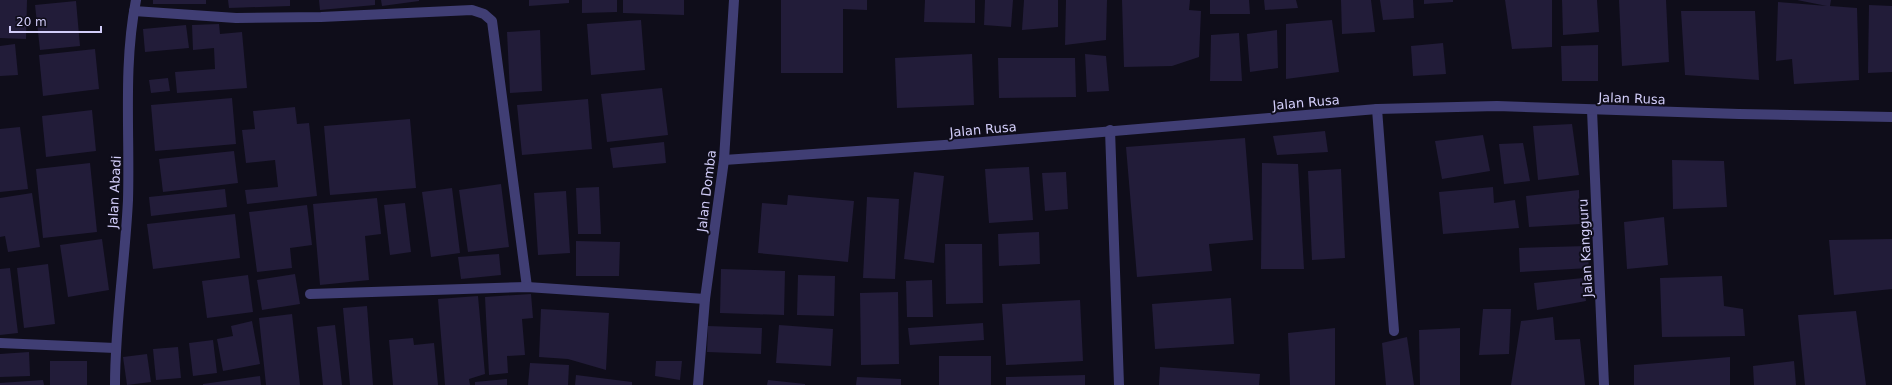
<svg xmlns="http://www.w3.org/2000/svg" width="1892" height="385" font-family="'DejaVu Sans',sans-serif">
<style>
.building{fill:#221c39}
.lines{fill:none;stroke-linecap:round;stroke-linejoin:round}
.minor{stroke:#403e74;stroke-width:10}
.labels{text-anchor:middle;stroke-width:4;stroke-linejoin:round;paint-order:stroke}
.street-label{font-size:13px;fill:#d2cdf9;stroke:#0f0d1a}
</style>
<rect width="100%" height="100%" fill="#0f0d1a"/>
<g class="building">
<polygon points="0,0 27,0 26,39 0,38"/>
<rect x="153" y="0" width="53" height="4"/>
<polygon points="228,0 290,0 290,6 229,8"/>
<polygon points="319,0 375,0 375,5 320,10"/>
<polygon points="381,0 419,0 419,1 382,6"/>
<polygon points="529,0 569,0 569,3 529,6"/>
<polygon points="582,0 617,0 617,12 582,13"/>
<polygon points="623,0 684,0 684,15 623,13"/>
<polygon points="781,0 867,0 867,10 843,9 843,73 781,73"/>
<polygon points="925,0 975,0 975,23 924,22"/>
<polygon points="985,0 1013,0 1011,27 984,25"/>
<polygon points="1024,0 1058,0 1058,27 1022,30"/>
<polygon points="1066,0 1107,0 1106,40 1065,45"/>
<polygon points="1122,0 1190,0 1189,10 1201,11 1199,57 1172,66 1124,67"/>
<polygon points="1210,0 1249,0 1250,14 1210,14"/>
<polygon points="1264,0 1296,0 1298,8 1265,10"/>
<polygon points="1341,0 1371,0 1375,32 1342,34"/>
<polygon points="1380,0 1413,0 1414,18 1383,20"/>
<polygon points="1424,0 1453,0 1453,2 1424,4"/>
<polygon points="1505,0 1552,0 1552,47 1512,49"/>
<polygon points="1562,0 1597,0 1599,32 1563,35"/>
<polygon points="1619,0 1666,0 1669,62 1622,66"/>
<polygon points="1797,0 1831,0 1830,6 1857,8 1859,80 1794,84 1792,59 1776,61 1778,2 1827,6"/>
<polygon points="76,1 80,46 40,50 35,5"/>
<polygon points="1869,5 1892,6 1892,72 1868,73"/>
<polygon points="1681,11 1755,11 1759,80 1685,75"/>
<polygon points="641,20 645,70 591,75 587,24"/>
<polygon points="1332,20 1339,72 1286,79 1286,24"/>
<polygon points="219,24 220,34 242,32 247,88 177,93 175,72 215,69 214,48 193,50 192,25"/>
<polygon points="186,25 189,48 145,52 143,29"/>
<polygon points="540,30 542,91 510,93 507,32"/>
<polygon points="1277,30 1278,68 1250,72 1247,34"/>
<polygon points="1239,33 1242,81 1210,81 1211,35"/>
<polygon points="1443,43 1446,74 1413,76 1411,46"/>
<polygon points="15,44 18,75 0,76 0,46"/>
<polygon points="1598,45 1598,81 1562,81 1561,46"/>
<polygon points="95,49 99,89 43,96 39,55"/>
<polygon points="972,54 974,105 897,108 895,58"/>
<polygon points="1085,54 1106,56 1109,91 1087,92"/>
<polygon points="998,58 1075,58 1076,97 999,98"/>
<polygon points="168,78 170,91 151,93 149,80"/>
<polygon points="662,88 668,135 607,142 601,94"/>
<polygon points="232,98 236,144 155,151 151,105"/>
<polygon points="588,99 592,149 522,155 517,105"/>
<polygon points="295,107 297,124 309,123 317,196 247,204 245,190 278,187 275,160 246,163 242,130 255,129 253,111"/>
<polygon points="92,110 96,151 46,157 42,116"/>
<polygon points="410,119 416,188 330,195 324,126"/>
<polygon points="1572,124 1579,175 1538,180 1533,126"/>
<polygon points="20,127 28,189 0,192 0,129"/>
<polygon points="1325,131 1328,152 1277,155 1273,136"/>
<polygon points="1483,135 1490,171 1442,179 1435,141"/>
<polygon points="1245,138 1253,240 1209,244 1212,271 1137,277 1126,147"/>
<polygon points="664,142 666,163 613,168 610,148"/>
<polygon points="1523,143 1530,181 1504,184 1499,144"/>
<polygon points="234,151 238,183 163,192 159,159"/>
<polygon points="1672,160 1724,161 1727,207 1673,209"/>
<polygon points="90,163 97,232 43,238 36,169"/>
<polygon points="1262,163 1298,164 1304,269 1261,269"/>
<polygon points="1029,167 1033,220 989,223 985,169"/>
<polygon points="1341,169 1345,258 1312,260 1308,171"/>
<polygon points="914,172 944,176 934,263 904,259"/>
<polygon points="1066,172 1068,209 1045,211 1042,173"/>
<polygon points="501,184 509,247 468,252 459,190"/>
<polygon points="599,187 601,234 578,234 576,188"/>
<polygon points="1493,187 1494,203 1515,200 1519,228 1443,234 1439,192"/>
<polygon points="452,188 460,253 431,257 422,192"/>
<polygon points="225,189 227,207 151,216 149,197"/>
<polygon points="1579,190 1580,224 1529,227 1526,196"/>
<polygon points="566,191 570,253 538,255 534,193"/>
<polygon points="32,193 40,247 8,252 5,236 0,237 0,198"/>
<polygon points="788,195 854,201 848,262 758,253 762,203 787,205"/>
<polygon points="867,197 899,199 895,279 863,278"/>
<polygon points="377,198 381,234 365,236 369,280 320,285 313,204"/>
<polygon points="405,203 411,252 390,255 384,205"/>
<polygon points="307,205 312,245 290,248 292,268 257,272 249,212"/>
<polygon points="235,214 240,258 153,269 147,224"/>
<polygon points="1664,217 1668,265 1627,269 1624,222"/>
<polygon points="1039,232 1040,264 999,266 998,234"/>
<polygon points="102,239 109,290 68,297 60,245"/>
<polygon points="1892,239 1892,289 1834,295 1829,240"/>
<polygon points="576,241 620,242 619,276 576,276"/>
<polygon points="945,244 982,244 983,303 946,304"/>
<polygon points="1587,246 1589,268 1520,272 1519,248"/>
<polygon points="499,254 501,275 461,279 458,257"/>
<polygon points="48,264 55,324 24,328 17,268"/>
<polygon points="10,268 18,333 0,335 0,269"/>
<polygon points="721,269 785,271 784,315 720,313"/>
<polygon points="295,274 300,304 262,310 257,280"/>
<polygon points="248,275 253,312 207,318 202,281"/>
<polygon points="798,275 835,276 834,316 797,315"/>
<polygon points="1722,276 1724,306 1743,309 1745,336 1662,337 1660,278"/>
<polygon points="1583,278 1586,301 1537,310 1534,283"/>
<polygon points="932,280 933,317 907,317 906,281"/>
<polygon points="898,292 899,364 861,365 860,293"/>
<polygon points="531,294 533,318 522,319 525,355 507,356 508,373 489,375 485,297"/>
<polygon points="478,296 485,374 469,379 470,385 445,385 438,299"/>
<polygon points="1231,298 1234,344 1155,349 1152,304"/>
<polygon points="1080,300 1083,361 1006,365 1002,304"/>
<polygon points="367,306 373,385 350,385 343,308"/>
<polygon points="541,309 609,313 606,370 568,359 539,357"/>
<polygon points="1483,309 1511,309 1509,354 1479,355"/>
<polygon points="1856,311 1866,385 1805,385 1798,315"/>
<polygon points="292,314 300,385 266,385 259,318"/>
<polygon points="1553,317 1555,340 1580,339 1585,385 1511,385 1521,321"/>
<polygon points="252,321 260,364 223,371 217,339 233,336 231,326"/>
<polygon points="983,323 984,340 910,345 908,328"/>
<polygon points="335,325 342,385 323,385 317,327"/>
<polygon points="779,325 833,329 831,366 776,363"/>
<polygon points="708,326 762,328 761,354 707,352"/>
<polygon points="1335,328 1335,385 1290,385 1288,333"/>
<polygon points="1460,328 1460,385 1420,385 1419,330"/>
<polygon points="1407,337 1414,385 1386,385 1382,343"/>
<polygon points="413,338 414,345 434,343 438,385 393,385 389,340"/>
<polygon points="213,340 217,373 193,376 189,343"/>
<polygon points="178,347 181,378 156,380 153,349"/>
<polygon points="29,352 30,376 0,377 0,354"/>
<polygon points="147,354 151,382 127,385 123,357"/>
<rect x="939" y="356" width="52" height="29"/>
<polygon points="1730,357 1730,385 1634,385 1634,365"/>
<rect x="50" y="361" width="37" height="24"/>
<polygon points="656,361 682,361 680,380 655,376"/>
<polygon points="1794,361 1796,385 1754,385 1753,366"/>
<polygon points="530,363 569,365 568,385 528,385"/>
<polygon points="1160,367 1260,374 1259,385 1159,385"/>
<polygon points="576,375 632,382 632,385 575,385"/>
<polygon points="1085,375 1085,385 1006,385 1006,377"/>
<polygon points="260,376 261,385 203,385 203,384"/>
<polygon points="857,377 901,379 901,385 856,385"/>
<polygon points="507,379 507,385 475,385 475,382"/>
<polygon points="43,380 44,385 0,385 0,383"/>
<polygon points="768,380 805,384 805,385 767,385"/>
</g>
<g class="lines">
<g class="minor">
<polyline points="134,11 236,18 321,17 472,10 484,14 492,21 527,287"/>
<polyline points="1377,109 1394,331"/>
<polyline points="1592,110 1604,385"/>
<polyline points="1110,130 1119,385"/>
<polyline points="724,160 959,144 1377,109 1497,106 1739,114 1892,117"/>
<polyline points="310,294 527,287 705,299"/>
<polyline points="0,343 115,348"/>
<path d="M115 385C115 323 125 262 128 200 130 134 123 66 136 0"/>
<polyline points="698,385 705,299 724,160 734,0"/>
</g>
</g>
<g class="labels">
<g class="street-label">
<text transform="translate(1632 98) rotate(2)" y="5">Jalan Rusa</text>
<text transform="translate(1306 102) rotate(-5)" y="5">Jalan Rusa</text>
<text transform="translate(983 129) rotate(-5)" y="5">Jalan Rusa</text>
<text transform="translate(706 191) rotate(-83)" y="5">Jalan Domba</text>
<text transform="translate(114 192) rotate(-87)" y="5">Jalan Abadi</text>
<text transform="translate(1585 248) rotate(-93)" y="5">Jalan Kangguru</text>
</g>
</g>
<path d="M10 26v6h91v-6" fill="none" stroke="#d2cdf9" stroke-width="2"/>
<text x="16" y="26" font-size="12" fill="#d2cdf9" stroke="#0f0d1a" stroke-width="3" paint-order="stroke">20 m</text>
</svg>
